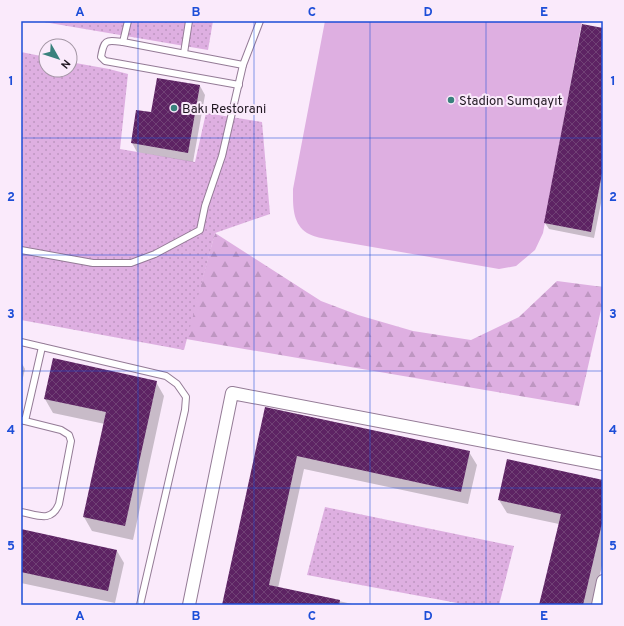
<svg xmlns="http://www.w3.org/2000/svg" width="624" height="626" font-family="Overpass,sans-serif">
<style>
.green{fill:#deafe1}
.forest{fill:url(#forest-firs)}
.park{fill:url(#park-dots)}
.shadow{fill:#0003}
.building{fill:url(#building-cross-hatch)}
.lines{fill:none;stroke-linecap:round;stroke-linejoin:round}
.lane-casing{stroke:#947b96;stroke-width:8}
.street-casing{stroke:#947b96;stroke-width:14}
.lane{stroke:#fff;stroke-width:6}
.street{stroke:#fff;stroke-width:12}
.grid{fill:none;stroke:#1d4ed8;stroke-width:1;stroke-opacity:0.55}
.poi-dot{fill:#39817d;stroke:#faeafb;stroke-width:1.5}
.labels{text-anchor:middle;stroke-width:4;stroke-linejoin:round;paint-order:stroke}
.poi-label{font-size:13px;fill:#1f1620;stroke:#faeafb;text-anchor:start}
.neatline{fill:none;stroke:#1d4ed8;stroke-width:1.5}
.grid-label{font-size:13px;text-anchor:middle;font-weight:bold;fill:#1d4ed8}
</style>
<defs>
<pattern id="forest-firs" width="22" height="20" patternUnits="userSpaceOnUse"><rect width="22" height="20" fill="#deafe1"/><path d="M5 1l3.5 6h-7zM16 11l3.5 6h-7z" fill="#be96c1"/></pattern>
<pattern id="park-dots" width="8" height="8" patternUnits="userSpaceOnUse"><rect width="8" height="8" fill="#deafe1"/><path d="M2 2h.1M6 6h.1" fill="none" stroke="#be96c1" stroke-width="1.8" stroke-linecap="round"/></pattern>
<pattern id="building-cross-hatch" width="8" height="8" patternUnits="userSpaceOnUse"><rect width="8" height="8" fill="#5d2363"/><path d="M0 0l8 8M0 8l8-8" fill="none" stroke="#704175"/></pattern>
</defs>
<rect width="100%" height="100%" fill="#faeafb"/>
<path class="green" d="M325 21H582L543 233 535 250 516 266 499 269 326 239C320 238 312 236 307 233 292 223 293 205 293 189Z"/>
<polygon class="forest" points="215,233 321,301 358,315 413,331 471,340 519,317 557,281 603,287 603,301 579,406 186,339"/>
<g class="park">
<polygon points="38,21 213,21 208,50"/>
<polygon points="21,52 46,57 46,70 70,70 70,62 109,69 128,74 120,149 195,162 206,113 262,122 270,214 215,233 184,350 21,320"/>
<polygon points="325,507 514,546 499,605 468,605 307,575"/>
</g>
<g class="shadow">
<polygon points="603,29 603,193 594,238 549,229 545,223"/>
<polygon points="158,79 200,86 205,95 193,162 137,152 132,143 137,111 152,113"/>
<polygon points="21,362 25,369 21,386"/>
<polygon points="156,382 164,396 133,540 92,531 84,517 105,424 53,413 45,399"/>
<polygon points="266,408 469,452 477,465 468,504 304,469 278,588 357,605 223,605"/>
<polygon points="603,481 603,561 593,605 541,605 559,524 507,513 499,500"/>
<polygon points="21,530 117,551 124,563 115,603 21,583"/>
</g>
<g class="building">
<polygon points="582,24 603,28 603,168 591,232 544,223"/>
<polygon points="157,78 200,85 188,153 131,143 136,110 151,112"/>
<polygon points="53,358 157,381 125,526 83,517 106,412 44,399"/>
<polygon points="265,407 470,451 461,492 297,456 269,585 340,600 339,605 222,605"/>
<polygon points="507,459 603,480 603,519 583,605 539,605 561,514 498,500"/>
<polygon points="21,529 117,550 108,591 21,572"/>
</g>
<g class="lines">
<g class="lane-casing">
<g id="lane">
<polyline points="123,42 128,21"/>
<polyline points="184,53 189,21"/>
<path d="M239 85 105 61 101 57C104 39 106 40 123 42L243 65"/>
<polyline points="21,250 93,263 131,263 155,254 200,230 205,206 222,156 243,65 260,21"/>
<polyline points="21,342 166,376 177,384 186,397 185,410 140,605"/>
<path d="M21 420 61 430 69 435 71 441 59 504C51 523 38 515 21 512"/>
<polyline points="25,421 42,347"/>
</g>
</g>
<g class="street-casing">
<g id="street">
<polyline points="189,605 232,393 603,464"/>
<polyline points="598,605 603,581"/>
</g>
</g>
<use href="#lane" class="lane"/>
<use href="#street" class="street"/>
</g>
<path class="grid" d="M138 21V605M254 21V605M370 21V605M486 21V605M21 138H603M21 255H603M21 371H603M21 488H603"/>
<g class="poi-dot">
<circle cx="451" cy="100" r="4"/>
<circle cx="174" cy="108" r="4"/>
</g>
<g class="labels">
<g class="poi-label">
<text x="459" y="105">Stadion Sumqayıt</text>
<text x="182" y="113">Bakı Restorani</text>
</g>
</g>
<rect width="624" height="626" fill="none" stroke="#faeafb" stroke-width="44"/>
<g transform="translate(58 58) rotate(129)"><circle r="19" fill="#faeafb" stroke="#a295a3"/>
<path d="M0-3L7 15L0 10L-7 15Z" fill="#39817d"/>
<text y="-6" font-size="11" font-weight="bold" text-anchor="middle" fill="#1f1620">N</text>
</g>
<rect x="22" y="22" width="580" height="582" class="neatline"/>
<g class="grid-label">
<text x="80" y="16">A</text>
<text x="196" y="16">B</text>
<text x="312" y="16">C</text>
<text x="428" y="16">D</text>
<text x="544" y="16">E</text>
<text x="11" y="85">1</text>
<text x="613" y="85">1</text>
<text x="11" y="201">2</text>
<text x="613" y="201">2</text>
<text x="11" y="318">3</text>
<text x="613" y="318">3</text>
<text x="11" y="434">4</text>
<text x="613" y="434">4</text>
<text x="11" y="550">5</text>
<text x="613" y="550">5</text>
<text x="80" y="620">A</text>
<text x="196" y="620">B</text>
<text x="312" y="620">C</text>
<text x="428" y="620">D</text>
<text x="544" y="620">E</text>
</g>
</svg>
